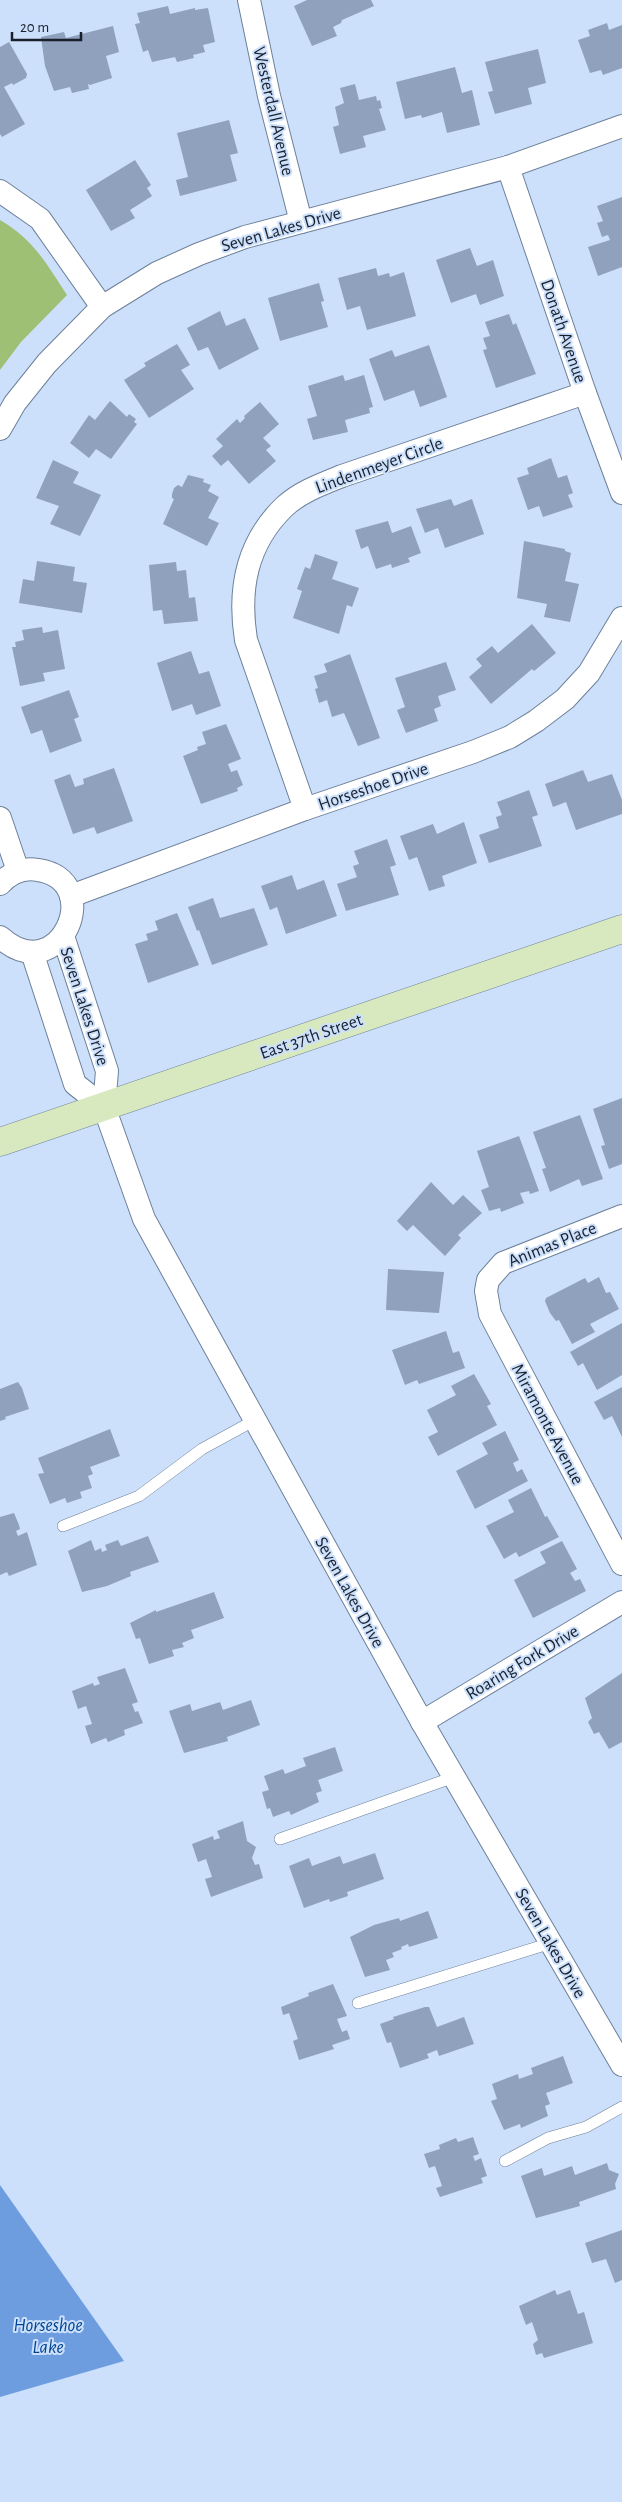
<svg xmlns="http://www.w3.org/2000/svg" width="622" height="2502" font-family="'Alegreya Sans',sans-serif">
<style>
.green{fill:#9ec075}
.water{fill:#6e9ddf}
.building{fill:#8fa1bc}
.lines{fill:none;stroke-linecap:round;stroke-linejoin:round}
.lane-casing{stroke:#6e8099;stroke-width:12}
.street-casing{stroke:#6e8099;stroke-width:24}
.secondary-casing{stroke:#6e8099;stroke-width:29}
.lane{stroke:#fff;stroke-width:11}
.street{stroke:#fff;stroke-width:22}
.secondary{stroke:#d9e9bf;stroke-width:28}
.labels{text-anchor:middle;stroke-width:4;stroke-linejoin:round;paint-order:stroke}
.street-label{font-size:18px;fill:#19202b;stroke:#cce0fc}
.water-label{font-size:19px;font-style:italic;fill:#004490;stroke:#cce0fc}
</style>
<rect width="100%" height="100%" fill="#cce0fc"/>
<path class="green" d="M0 220C34 240 46 263 67 295L21 342 0 370Z"/>
<polygon class="water" points="0,2185 124,2361 0,2397"/>
<g class="building">
<polygon points="307,0 371,0 374,6 342,20 341,23 333,27 337,36 312,46 294,6"/>
<polygon points="168,6 170,14 195,8 195,10 208,8 215,42 203,45 205,52 193,55 194,58 177,62 175,57 152,62 148,50 143,52 135,24 140,23 137,13"/>
<polygon points="607,23 609,30 622,25 622,68 603,75 601,70 590,73 578,40 590,36 588,30"/>
<polygon points="113,26 119,52 106,56 112,78 90,85 88,84 89,89 72,93 70,87 54,91 45,66 41,37 64,32 66,38"/>
<polygon points="9,42 27,74 26,78 13,85 12,83 4,87 25,124 2,137 0,134 0,47"/>
<polygon points="538,49 546,83 528,88 532,104 495,114 488,92 493,91 485,62"/>
<polygon points="455,67 462,93 472,90 480,125 447,133 442,112 422,118 421,115 405,119 396,82"/>
<polygon points="355,84 359,100 376,96 377,101 380,100 382,108 379,109 386,130 363,136 366,147 340,154 333,127 339,125 335,107 344,103 340,88"/>
<polygon points="229,120 238,153 230,155 237,181 180,196 176,180 188,177 177,133"/>
<polygon points="135,160 151,185 147,188 152,196 130,210 135,218 111,231 86,190"/>
<polygon points="622,197 622,267 598,276 588,247 610,240 608,235 602,237 597,223 603,221 597,206"/>
<polygon points="470,248 477,266 493,260 504,296 480,305 476,294 451,303 436,260"/>
<polygon points="376,268 378,276 389,273 390,277 404,272 416,316 367,330 360,306 347,310 338,278"/>
<polygon points="319,283 324,301 321,302 328,327 280,341 268,298"/>
<polygon points="220,311 226,326 245,318 259,349 219,370 208,347 198,351 187,328"/>
<polygon points="509,314 513,325 516,323 536,374 496,388 483,350 487,349 483,338 490,336 485,322"/>
<polygon points="177,344 190,365 181,370 194,389 149,418 124,380 146,366 144,363"/>
<polygon points="429,345 447,397 420,407 414,390 384,401 369,359 392,350 395,357"/>
<polygon points="343,375 345,381 364,375 373,407 369,408 370,413 345,420 348,432 313,440 307,419 317,416 308,386"/>
<polygon points="110,401 127,417 129,414 136,419 134,422 137,424 111,459 96,449 89,458 70,443 89,415 95,420"/>
<polygon points="260,402 279,424 263,438 271,446 266,450 276,461 249,484 228,460 221,466 212,456 223,446 216,439 237,419 240,423 245,418 244,416"/>
<polygon points="551,458 558,478 567,475 573,493 568,495 573,507 543,517 539,506 528,510 517,478 529,474 527,468"/>
<polygon points="53,460 79,472 73,483 101,495 80,536 50,524 59,506 36,498"/>
<polygon points="188,475 204,479 203,482 211,485 208,491 219,497 208,518 219,523 207,546 163,524 174,499 172,498 172,494 174,488 178,485 182,487"/>
<polygon points="451,499 454,506 472,499 484,534 445,548 438,528 425,533 416,509"/>
<polygon points="388,521 392,533 411,526 421,553 408,558 410,562 392,568 391,564 376,569 368,546 361,549 355,530"/>
<polygon points="524,541 565,549 565,551 571,553 565,581 579,584 570,622 544,617 547,604 517,598"/>
<polygon points="315,554 338,562 332,579 359,588 352,607 347,605 339,634 293,618 302,591 297,589 305,567 310,569"/>
<polygon points="37,561 75,567 73,581 87,583 82,613 19,603 23,579 34,581"/>
<polygon points="176,562 177,571 186,570 189,598 195,597 198,621 164,624 162,610 153,611 149,565"/>
<polygon points="532,624 556,653 534,671 532,669 491,704 469,677 482,666 476,659 492,646 498,653"/>
<polygon points="42,627 43,633 58,630 65,669 43,673 45,681 20,686 12,647 16,647 15,642 24,640 22,630"/>
<polygon points="191,651 199,674 209,671 221,706 196,715 192,704 172,711 157,663"/>
<polygon points="350,654 380,738 358,746 344,713 332,717 327,700 319,703 315,689 318,688 314,676 327,672 324,664"/>
<polygon points="446,662 456,690 438,696 441,706 434,709 438,721 406,733 397,710 405,707 395,678"/>
<polygon points="69,690 79,717 74,719 82,741 50,753 42,730 31,734 21,707"/>
<polygon points="226,724 241,759 228,764 231,772 237,770 243,785 237,788 238,791 201,804 183,756 198,750 197,747 206,744 202,732"/>
<polygon points="114,768 133,821 97,834 94,827 73,834 54,780 70,774 75,787 84,784 83,779"/>
<polygon points="583,770 588,782 612,774 622,800 622,814 576,830 566,802 553,807 545,784"/>
<polygon points="529,790 538,815 532,817 542,846 489,863 479,835 499,828 496,817 502,815 497,802"/>
<polygon points="464,822 477,863 442,876 445,886 429,891 417,857 409,860 400,836 433,824 437,834"/>
<polygon points="387,839 396,865 390,867 399,895 346,911 337,884 357,877 353,866 359,864 354,851"/>
<polygon points="292,875 297,890 324,880 337,916 286,934 277,907 270,910 261,886"/>
<polygon points="213,898 220,918 254,908 268,945 212,965 199,930 197,931 188,907"/>
<polygon points="177,913 199,965 148,983 135,944 148,940 146,934 158,930 155,921"/>
<polygon points="622,1098 622,1164 609,1169 601,1146 605,1145 593,1109"/>
<polygon points="580,1115 603,1179 582,1186 579,1179 550,1192 542,1169 546,1168 533,1132"/>
<polygon points="519,1136 539,1191 530,1194 529,1191 520,1193 524,1203 501,1212 500,1208 489,1211 481,1190 489,1187 477,1151"/>
<polygon points="431,1182 453,1205 463,1195 482,1213 458,1235 461,1238 445,1256 413,1225 407,1231 397,1221"/>
<polygon points="388,1269 444,1272 439,1313 386,1310"/>
<polygon points="599,1277 606,1293 610,1292 619,1309 590,1324 595,1332 572,1344 559,1320 556,1321 550,1313 545,1301 546,1298 585,1278 588,1283"/>
<polygon points="622,1323 622,1375 597,1390 583,1363 578,1366 570,1352"/>
<polygon points="446,1331 453,1353 459,1351 465,1368 419,1384 417,1380 405,1385 392,1350"/>
<polygon points="474,1374 491,1404 487,1406 497,1425 438,1456 428,1437 438,1432 427,1410 456,1395 451,1386"/>
<polygon points="18,1382 22,1388 29,1409 5,1417 6,1419 0,1421 0,1389"/>
<polygon points="622,1387 622,1437 612,1416 604,1420 594,1402"/>
<polygon points="110,1429 120,1456 90,1467 93,1474 88,1476 92,1488 80,1492 82,1498 67,1503 65,1498 50,1504 38,1474 44,1473 38,1458"/>
<polygon points="505,1431 519,1460 513,1463 517,1472 522,1469 528,1481 475,1509 456,1471 488,1454 482,1443"/>
<polygon points="531,1488 545,1517 547,1516 559,1537 519,1557 516,1552 504,1559 486,1526 514,1512 508,1500"/>
<polygon points="14,1513 19,1525 20,1529 16,1531 18,1536 27,1532 37,1565 9,1576 7,1572 0,1575 0,1517"/>
<polygon points="148,1536 159,1562 130,1572 131,1576 107,1586 82,1592 68,1551 91,1540 95,1551 101,1548 102,1552 107,1550 105,1545 118,1540 121,1546"/>
<polygon points="562,1541 577,1569 570,1573 575,1581 580,1579 586,1591 533,1618 514,1580 546,1563 540,1552"/>
<polygon points="214,1592 224,1618 191,1630 194,1638 182,1643 184,1647 172,1650 174,1656 149,1664 140,1638 136,1639 130,1623 156,1610 156,1612"/>
<polygon points="125,1668 138,1702 132,1704 135,1712 138,1711 143,1723 124,1730 125,1735 108,1742 106,1738 91,1744 85,1726 92,1724 86,1706 78,1709 72,1691 93,1683 94,1686 100,1684 97,1677"/>
<polygon points="622,1673 622,1742 609,1749 599,1732 594,1734 588,1722 592,1718 585,1698"/>
<polygon points="251,1700 260,1725 227,1737 228,1741 184,1753 169,1711 190,1704 192,1711 220,1702 223,1710"/>
<polygon points="335,1747 343,1771 318,1780 322,1791 316,1793 319,1802 291,1815 289,1811 273,1817 270,1808 267,1809 262,1792 269,1790 264,1776 283,1769 285,1774 306,1766 303,1758"/>
<polygon points="243,1821 247,1841 256,1847 252,1858 255,1865 259,1864 263,1878 211,1897 205,1879 212,1877 206,1859 198,1862 192,1844 213,1836 214,1840 220,1838 217,1831"/>
<polygon points="375,1853 384,1879 347,1892 348,1896 330,1902 329,1899 304,1908 289,1866 309,1858 312,1866 340,1856 343,1864"/>
<polygon points="428,1911 438,1938 409,1947 408,1944 401,1947 402,1949 392,1953 394,1957 386,1960 390,1970 365,1977 350,1937 374,1925 399,1918 400,1921"/>
<polygon points="333,1984 347,2016 337,2019 342,2032 347,2030 350,2039 332,2045 334,2049 299,2060 293,2041 298,2039 289,2013 283,2015 281,2007 309,1996 308,1993"/>
<polygon points="425,2007 429,2007 437,2027 464,2017 474,2044 439,2056 437,2050 427,2054 429,2058 400,2068 391,2042 387,2043 380,2024 394,2019 393,2017"/>
<polygon points="563,2056 573,2083 546,2093 550,2104 545,2106 548,2116 521,2128 520,2124 504,2130 491,2101 497,2099 492,2084 518,2074 519,2079 533,2074 531,2068"/>
<polygon points="473,2137 479,2154 473,2156 475,2161 481,2158 487,2176 481,2178 483,2183 440,2197 436,2188 442,2186 435,2166 429,2168 424,2154 440,2149 439,2145 456,2138 458,2142"/>
<polygon points="607,2163 609,2170 619,2174 615,2184 616,2189 579,2202 580,2206 536,2218 521,2176 542,2168 544,2176 572,2166 575,2175"/>
<polygon points="622,2230 622,2280 615,2283 606,2259 592,2263 585,2243"/>
<polygon points="555,2290 557,2295 570,2290 578,2314 584,2312 593,2343 544,2358 542,2353 536,2355 533,2344 538,2340 532,2322 526,2325 519,2306"/>
</g>
<g class="lines">
<g class="lane-casing">
<g id="lane">
<polyline points="63,1526 139,1496 202,1449 255,1420"/>
<polyline points="280,1839 454,1777"/>
<polyline points="358,2003 551,1943"/>
<polyline points="505,2161 548,2138 586,2127 622,2107"/>
</g>
</g>
<g class="street-casing">
<g id="street">
<polyline points="249,0 269,96 301,222"/>
<polyline points="508,167 585,393 622,493"/>
<polyline points="0,191 40,219 102,307"/>
<polyline points="0,429 15,403 47,363 102,307 157,273 199,254 245,237 508,167 622,126"/>
<path d="M305 809 246 640C238 590 246 544 284 507 300 492 322 484 342 476L585 393"/>
<polyline points="0,818 18,871"/>
<path d="M0 884C10 873 23 867 38 870 107 880 60 991 0 937"/>
<polyline points="71,896 305,809 473,752 510,737 536,721 565,699 589,673 622,618"/>
<polyline points="63,936 107,1071 104,1107 144,1219 422,1722 622,2065"/>
<polyline points="32,952 75,1084 104,1107"/>
<polyline points="622,1216 503,1263 488,1280 486,1291 490,1314 622,1564"/>
<polyline points="422,1722 622,1602"/>
</g>
</g>
<g class="secondary-casing">
<polyline id="secondary" points="0,1142 622,929"/>
</g>
<use href="#lane" class="lane"/>
<use href="#street" class="street"/>
<use href="#secondary" class="secondary"/>
</g>
<g class="labels">
<g class="street-label">
<text transform="translate(274 111) rotate(77)" y="6">Westerdall Avenue</text>
<text transform="translate(281 229) rotate(-16)" y="6">Seven Lakes Drive</text>
<text transform="translate(564 331) rotate(71)" y="6">Donath Avenue</text>
<text transform="translate(379 465) rotate(-20)" y="6">Lindenmeyer Circle</text>
<text transform="translate(373 786) rotate(-19)" y="6">Horseshoe Drive</text>
<text transform="translate(85 1006) rotate(72)" y="6">Seven Lakes Drive</text>
<text transform="translate(311 1036) rotate(-19)" y="6">East 37th Street</text>
<text transform="translate(552 1244) rotate(-22)" y="6">Animas Place</text>
<text transform="translate(548 1424) rotate(62)" y="6">Miramonte Avenue</text>
<text transform="translate(350 1592) rotate(61)" y="6">Seven Lakes Drive</text>
<text transform="translate(522 1662) rotate(-31)" y="6">Roaring Fork Drive</text>
<text transform="translate(551 1943) rotate(60)" y="6">Seven Lakes Drive</text>
</g>
<g class="water-label">
<text x="48" y="2331">Horseshoe<tspan x="48" dy="22">Lake</tspan></text>
</g>
</g>
<path d="M12 32v8h69v-8" fill="none" stroke="#19202b" stroke-width="2.5"/>
<text x="20" y="32" font-size="15" fill="#19202b" stroke="#cce0fc" stroke-width="4" paint-order="stroke">20 m</text>
</svg>
